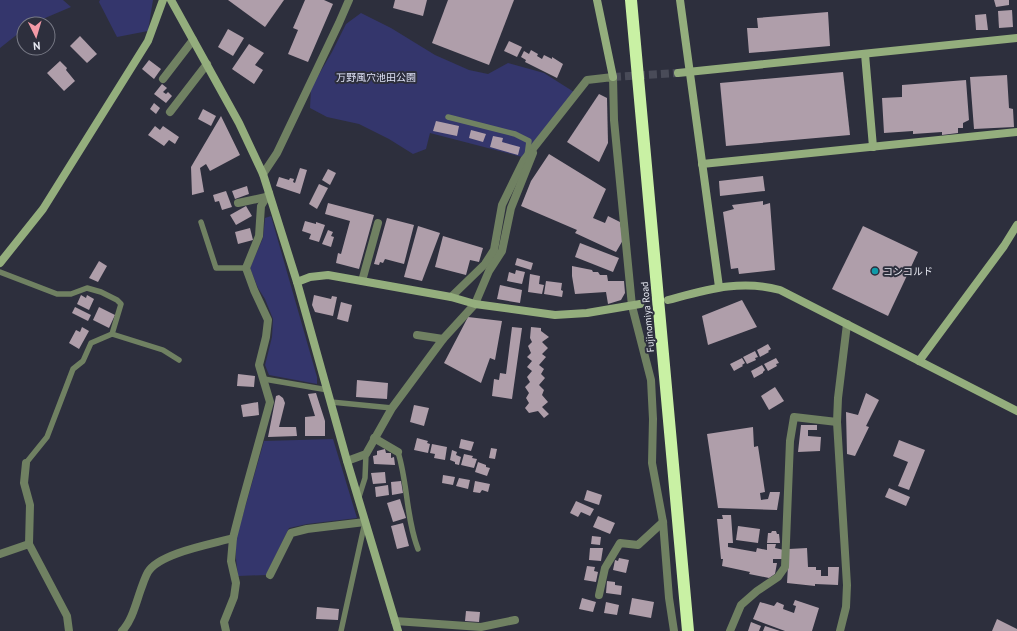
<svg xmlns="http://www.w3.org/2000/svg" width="1017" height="631" font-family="'PT Sans','Noto Sans JP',sans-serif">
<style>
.green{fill:#34366c}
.building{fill:#af9eaa}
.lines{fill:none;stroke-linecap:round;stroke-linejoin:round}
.secondary-tunnel{stroke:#494b58;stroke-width:8;stroke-dasharray:8 4;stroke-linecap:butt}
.lane{stroke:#708162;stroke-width:5.5}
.street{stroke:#708162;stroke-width:8}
.secondary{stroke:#94ae7d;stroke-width:8}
.highway{stroke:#c9f1a4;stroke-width:12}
.culture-dot{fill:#0f9aa8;stroke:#2d2f3d;stroke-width:1.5}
.labels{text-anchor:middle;stroke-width:4;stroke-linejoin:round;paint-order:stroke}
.park-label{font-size:10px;fill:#dfe2f6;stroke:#2d2f3d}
.poi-label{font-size:10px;fill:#e7e9f2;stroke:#2d2f3d;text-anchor:start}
.street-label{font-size:10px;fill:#e7e9f2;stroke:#2d2f3d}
</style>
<rect width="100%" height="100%" fill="#2d2f3d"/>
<g class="green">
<polygon points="0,0 63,0 71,7 31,24 24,24 24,29 0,48"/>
<polygon points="100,0 153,0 148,31 117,37 99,2"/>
<polygon points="361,13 391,28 435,55 469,70 488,74 508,63 544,73 574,92 522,157 430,133 426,149 413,154 389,139 359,124 327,117 310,108 311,88 332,52 346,24"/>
<polygon points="271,216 317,377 317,384 269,375 265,365 272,337 273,319 265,299 258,288 250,268 263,238 265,218"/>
<polygon points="333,439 357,518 307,524 289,528 266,575 238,576 236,559 236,539 264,441"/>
</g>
<g class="building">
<polygon points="228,0 284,0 265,27"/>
<polygon points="305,0 324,0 333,4 308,62 288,54 298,30 293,28"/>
<polygon points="395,0 427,0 423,16 393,8"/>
<polygon points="448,0 514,0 489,65 432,43"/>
<polygon points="994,0 1009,0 1009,5 996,7"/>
<polygon points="1012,10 1013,27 999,28 998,11"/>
<polygon points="828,12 830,46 749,53 747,28 758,28 757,18"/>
<polygon points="986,14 988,30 976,30 975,15"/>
<polygon points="228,29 244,38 233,56 218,47"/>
<polygon points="80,36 97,54 87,63 70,46"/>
<polygon points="509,41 522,47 517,57 504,51"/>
<polygon points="249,44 264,53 255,65 263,70 254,84 232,69"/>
<polygon points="531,50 538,54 537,56 542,59 544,55 552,59 552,57 563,64 557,78 525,62 526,60 521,57 524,51 529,54"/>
<polygon points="149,60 161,69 154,79 142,69"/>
<polygon points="60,61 67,68 66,70 75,81 64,91 47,73"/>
<polygon points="843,72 850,135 726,146 720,83"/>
<polygon points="1007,75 1009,108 1013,109 1014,127 974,129 970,77"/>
<polygon points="966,80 969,120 963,123 963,128 958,128 958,133 942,135 942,132 913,134 913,131 884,133 882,98 902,97 902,85"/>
<polygon points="162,84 167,88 163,92 166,94 168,92 172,96 166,103 154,94"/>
<polygon points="599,94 607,98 608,143 599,162 567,142"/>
<polygon points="154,103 160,108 156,114 150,109"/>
<polygon points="203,109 216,116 211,126 198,119"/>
<polygon points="221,116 240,155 210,171 206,164 200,168 204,192 192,195 191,167"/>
<polygon points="436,121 459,126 457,136 433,131"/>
<polygon points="155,126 160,130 163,126 179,137 175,144 169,140 164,146 148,135"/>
<polygon points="471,130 486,134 483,142 469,138"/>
<polygon points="493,136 503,138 502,142 520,147 518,155 490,147"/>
<polygon points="549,154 606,189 593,218 605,223 608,216 620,222 623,240 616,252 575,233 577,230 521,206 531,181"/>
<polygon points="300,168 307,170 300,194 276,186 279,177 289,180 290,178 294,179 293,182 295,183"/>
<polygon points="328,169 336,173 330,185 322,180"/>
<polygon points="763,176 765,191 720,196 719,181"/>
<polygon points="319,184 328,188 317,209 309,204"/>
<polygon points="247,186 249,194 235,199 232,191"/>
<polygon points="226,191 232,207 222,210 219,201 215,202 213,195"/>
<polygon points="763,201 763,205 770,203 775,270 739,274 738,268 731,269 723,212 734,209 732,205"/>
<polygon points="328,203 374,215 359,269 336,263 338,253 341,254 350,221 325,214"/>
<polygon points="246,206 252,216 236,225 230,215"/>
<polygon points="387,218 414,225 404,264 385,259 383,263 380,262 379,265 374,264"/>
<polygon points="305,221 316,224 316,222 325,225 319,242 309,239 311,234 302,231"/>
<polygon points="418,226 440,233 422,281 404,277"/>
<polygon points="863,226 918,252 888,316 832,289"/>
<polygon points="250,228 253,240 238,244 235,232"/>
<polygon points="328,230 333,232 331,236 334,237 331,247 322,244"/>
<polygon points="443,236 483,248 479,262 470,260 466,275 435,267"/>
<polygon points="580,243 619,258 613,272 575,257"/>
<polygon points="517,258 533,263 531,270 515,265"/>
<polygon points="99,261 107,266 98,282 89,278"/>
<polygon points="572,266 592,270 593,272 598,272 600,275 607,275 608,281 624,281 625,293 621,300 608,304 606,292 575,294 572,276"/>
<polygon points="516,270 525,272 522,284 507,281 509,272 515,274"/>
<polygon points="530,274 540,276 539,284 544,285 542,294 528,292"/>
<polygon points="546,281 562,283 561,290 563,291 562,297 544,294"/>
<polygon points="500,285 522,290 520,303 497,299"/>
<polygon points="81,295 86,298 87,295 94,299 89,310 77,304"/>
<polygon points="314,295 331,299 332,296 337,297 333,316 315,312 312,305"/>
<polygon points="742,300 757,327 708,345 702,316"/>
<polygon points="341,302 352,305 348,322 337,319"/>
<polygon points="75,307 91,315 88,321 72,313"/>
<polygon points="99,307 115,315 109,328 93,320"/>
<polygon points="468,317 502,321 495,360 490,358 481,383 444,363"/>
<polygon points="82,327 89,331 79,349 69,343 76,330 80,332"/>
<polygon points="512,327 522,328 512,399 492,396 494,379 499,380 500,373 506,374"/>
<polygon points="531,327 541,328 541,331 549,337 542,342 548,348 542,354 546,357 539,365 544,369 541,374 545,378 539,385 544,390 542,395 548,402 542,407 549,414 544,418 538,411 529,413 525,408 529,403 526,398 529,393 525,387 530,382 527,377 532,371 527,367 532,361 527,357 531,353 528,346 532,342 530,338"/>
<polygon points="768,344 771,349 768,351 769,352 760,357 757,350"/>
<polygon points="755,351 758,357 755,358 756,360 747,364 743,357"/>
<polygon points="742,358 745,363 742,365 743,366 734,371 730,364"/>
<polygon points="776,358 779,363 776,364 777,366 768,371 764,364"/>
<polygon points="762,365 765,370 763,372 763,373 754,378 751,371"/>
<polygon points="238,374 255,376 254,387 237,386"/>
<polygon points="357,380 388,383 387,399 356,397"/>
<polygon points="775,387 784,401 769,410 761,396"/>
<polygon points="316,393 325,421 325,436 305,436 305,417 315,416 308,394"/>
<polygon points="866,393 879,400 866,426 869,427 855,456 847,454 846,412 858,415"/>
<polygon points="279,395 283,398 285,403 279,427 296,427 297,436 268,437 276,396"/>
<polygon points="258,402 259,415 243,417 241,405"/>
<polygon points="414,405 429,408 424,426 410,422"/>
<polygon points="801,425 817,425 817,430 808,430 808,436 821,437 820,451 798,452"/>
<polygon points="753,427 754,447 758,446 765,492 760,493 761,500 768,499 770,492 780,492 777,510 718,508 707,434"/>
<polygon points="417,438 428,441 427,443 430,444 428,453 414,450"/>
<polygon points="461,439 474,442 471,451 459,448"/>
<polygon points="899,440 925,450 909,490 898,486 908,462 893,456"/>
<polygon points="432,444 447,447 445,460 434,458 435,454 430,453"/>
<polygon points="491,448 497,449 495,459 489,458"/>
<polygon points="385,449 386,453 391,453 391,458 394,457 395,465 374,464 373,456 377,455 377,451"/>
<polygon points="452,450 457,452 456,455 461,457 459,465 455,464 455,462 450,460"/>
<polygon points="464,454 473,456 472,458 477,459 474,468 461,465"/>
<polygon points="478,462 486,465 486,467 490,468 487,476 475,472"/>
<polygon points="385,472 386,483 373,484 371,473"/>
<polygon points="443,475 455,477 453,485 442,483"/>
<polygon points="459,478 470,480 468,489 456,486"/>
<polygon points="401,481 403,493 392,495 391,482"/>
<polygon points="475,481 490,484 488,492 482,490 480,493 473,492"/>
<polygon points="388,485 389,495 376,497 375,487"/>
<polygon points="889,488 910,497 906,506 885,497"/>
<polygon points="587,490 602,495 599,505 584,500"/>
<polygon points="400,499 406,518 393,522 387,503"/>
<polygon points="576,501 594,509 590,516 581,512 578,517 570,513"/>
<polygon points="722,515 731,515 733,543 728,543 728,547 756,552 757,548 767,550 767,544 776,544 775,548 784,550 783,559 773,559 773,563 777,563 775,574 769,578 749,574 750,572 722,566 723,559 721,559 717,519 723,519"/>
<polygon points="598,516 615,523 610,534 593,527"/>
<polygon points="403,523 409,546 397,549 391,526"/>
<polygon points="738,526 760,529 758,543 736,540"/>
<polygon points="772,531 776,531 777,534 779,534 780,543 767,543 768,533 771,533"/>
<polygon points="592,536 601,537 600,545 591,544"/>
<polygon points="590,548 603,548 601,561 589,560"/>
<polygon points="807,548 808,567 816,567 816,570 821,570 821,576 828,576 828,567 839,567 838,585 815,584 815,586 787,583 789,549"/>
<polygon points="619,558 629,560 626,573 613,570 615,560 618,561"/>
<polygon points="587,566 595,567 594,571 598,572 596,582 584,580"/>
<polygon points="607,581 615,582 615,585 622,586 621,595 606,593"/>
<polygon points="582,598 596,602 593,612 579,609"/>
<polygon points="632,598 654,602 651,618 629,614"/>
<polygon points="795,600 819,608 812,631 785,631 753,619 760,602 774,606 777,602 784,605 783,609 794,613 796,606 793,605"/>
<polygon points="606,602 619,605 617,615 604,613"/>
<polygon points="317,607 339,609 338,620 316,619"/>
<polygon points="466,611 480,612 479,622 465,621"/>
<polygon points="997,619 1017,629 1017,631 992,631"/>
<polygon points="751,622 761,626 759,631 748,631"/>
<polygon points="765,626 780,631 763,631"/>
</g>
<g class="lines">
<g class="secondary-tunnel">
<polyline points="613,77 678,73"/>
<polyline points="640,304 663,301"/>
</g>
<g class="lane">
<polyline points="448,117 515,134 529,141 527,156"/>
<polyline points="201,222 216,268 246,268"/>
<polyline points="0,272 57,294 71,294 87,288 101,292 117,300 121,304 112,334"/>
<polyline points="264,379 328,390"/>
<polyline points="331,402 392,408"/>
<path d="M398 452C408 484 406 518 418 549"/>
<polyline points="26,463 47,437 73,369 83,361 91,343 112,334 163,350 179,360"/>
<polyline points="358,500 365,478 366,454"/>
<polyline points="341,631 365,522"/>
</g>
<g class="street">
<polyline points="163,79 193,40"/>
<polyline points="170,112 207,64"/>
<polyline points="263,174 277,153 339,23 349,0"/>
<polyline points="238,203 266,197"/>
<polyline points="362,281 378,223"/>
<polyline points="451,297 485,264 494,250 502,205 524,160 587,80 613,77 614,120 632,306 651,380 653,419 652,463 663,522 669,598 674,631"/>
<polyline points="417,335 443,339"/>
<polyline points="374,438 398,452"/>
<polyline points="347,461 366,454 392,408 443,339 475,304 489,271 502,251 511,208 533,153"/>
<polyline points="26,463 24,483 30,505 29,544"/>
<polyline points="0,554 29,544 67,616 69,631"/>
<polyline points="270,575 291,533 307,529 365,522"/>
<polyline points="599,595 605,568 620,543 638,545 663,522"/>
<polyline points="395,621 481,627 515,620"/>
<path d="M122 631C132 621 136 603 141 589 143 584 145 577 148 572 159 553 212 544 233 538L242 503 270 402 259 365 266 337 268 320 254 290 246 268 259 236 261 206 269 193"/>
<polyline points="226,631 224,622 234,597 236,583 231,561 233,538"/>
<polyline points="730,631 741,605 757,591 778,577 785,567 790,441 794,417 837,422"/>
<polyline points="840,631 846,607 847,585 837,422 838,398 847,324"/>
</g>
<g class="secondary">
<polyline points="171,0 239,123 263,174 297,282 347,461 398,631"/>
<polyline points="597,0 613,77"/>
<polyline points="680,0 719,287"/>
<polyline points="865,54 873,147"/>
<polyline points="678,73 1017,38"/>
<polyline points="702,164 1017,132"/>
<polyline points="0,263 43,209 148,41 163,0"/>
<polyline points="297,282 310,277 328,275 451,297 475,304 555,315 587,313 640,304"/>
<path d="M668 300C706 290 740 279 780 290L1017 411"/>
<polyline points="919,361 1004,246 1017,225"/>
</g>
<polyline class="highway" points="631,0 688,631"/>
</g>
<circle class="culture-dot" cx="875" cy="271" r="4"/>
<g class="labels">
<g class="park-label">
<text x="376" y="81">万野風穴池田公園</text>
</g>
<g class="poi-label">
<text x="883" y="275">コンコルド</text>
</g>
<g class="street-label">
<text transform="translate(647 317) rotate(-95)" y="4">Fujinomiya Road</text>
</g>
</g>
<g transform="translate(36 36) rotate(175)"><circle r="19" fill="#2d2f3d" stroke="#777985"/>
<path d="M0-3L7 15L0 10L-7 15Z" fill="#f39aa7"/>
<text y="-6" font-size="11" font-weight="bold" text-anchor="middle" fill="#e7e9f2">N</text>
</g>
</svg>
